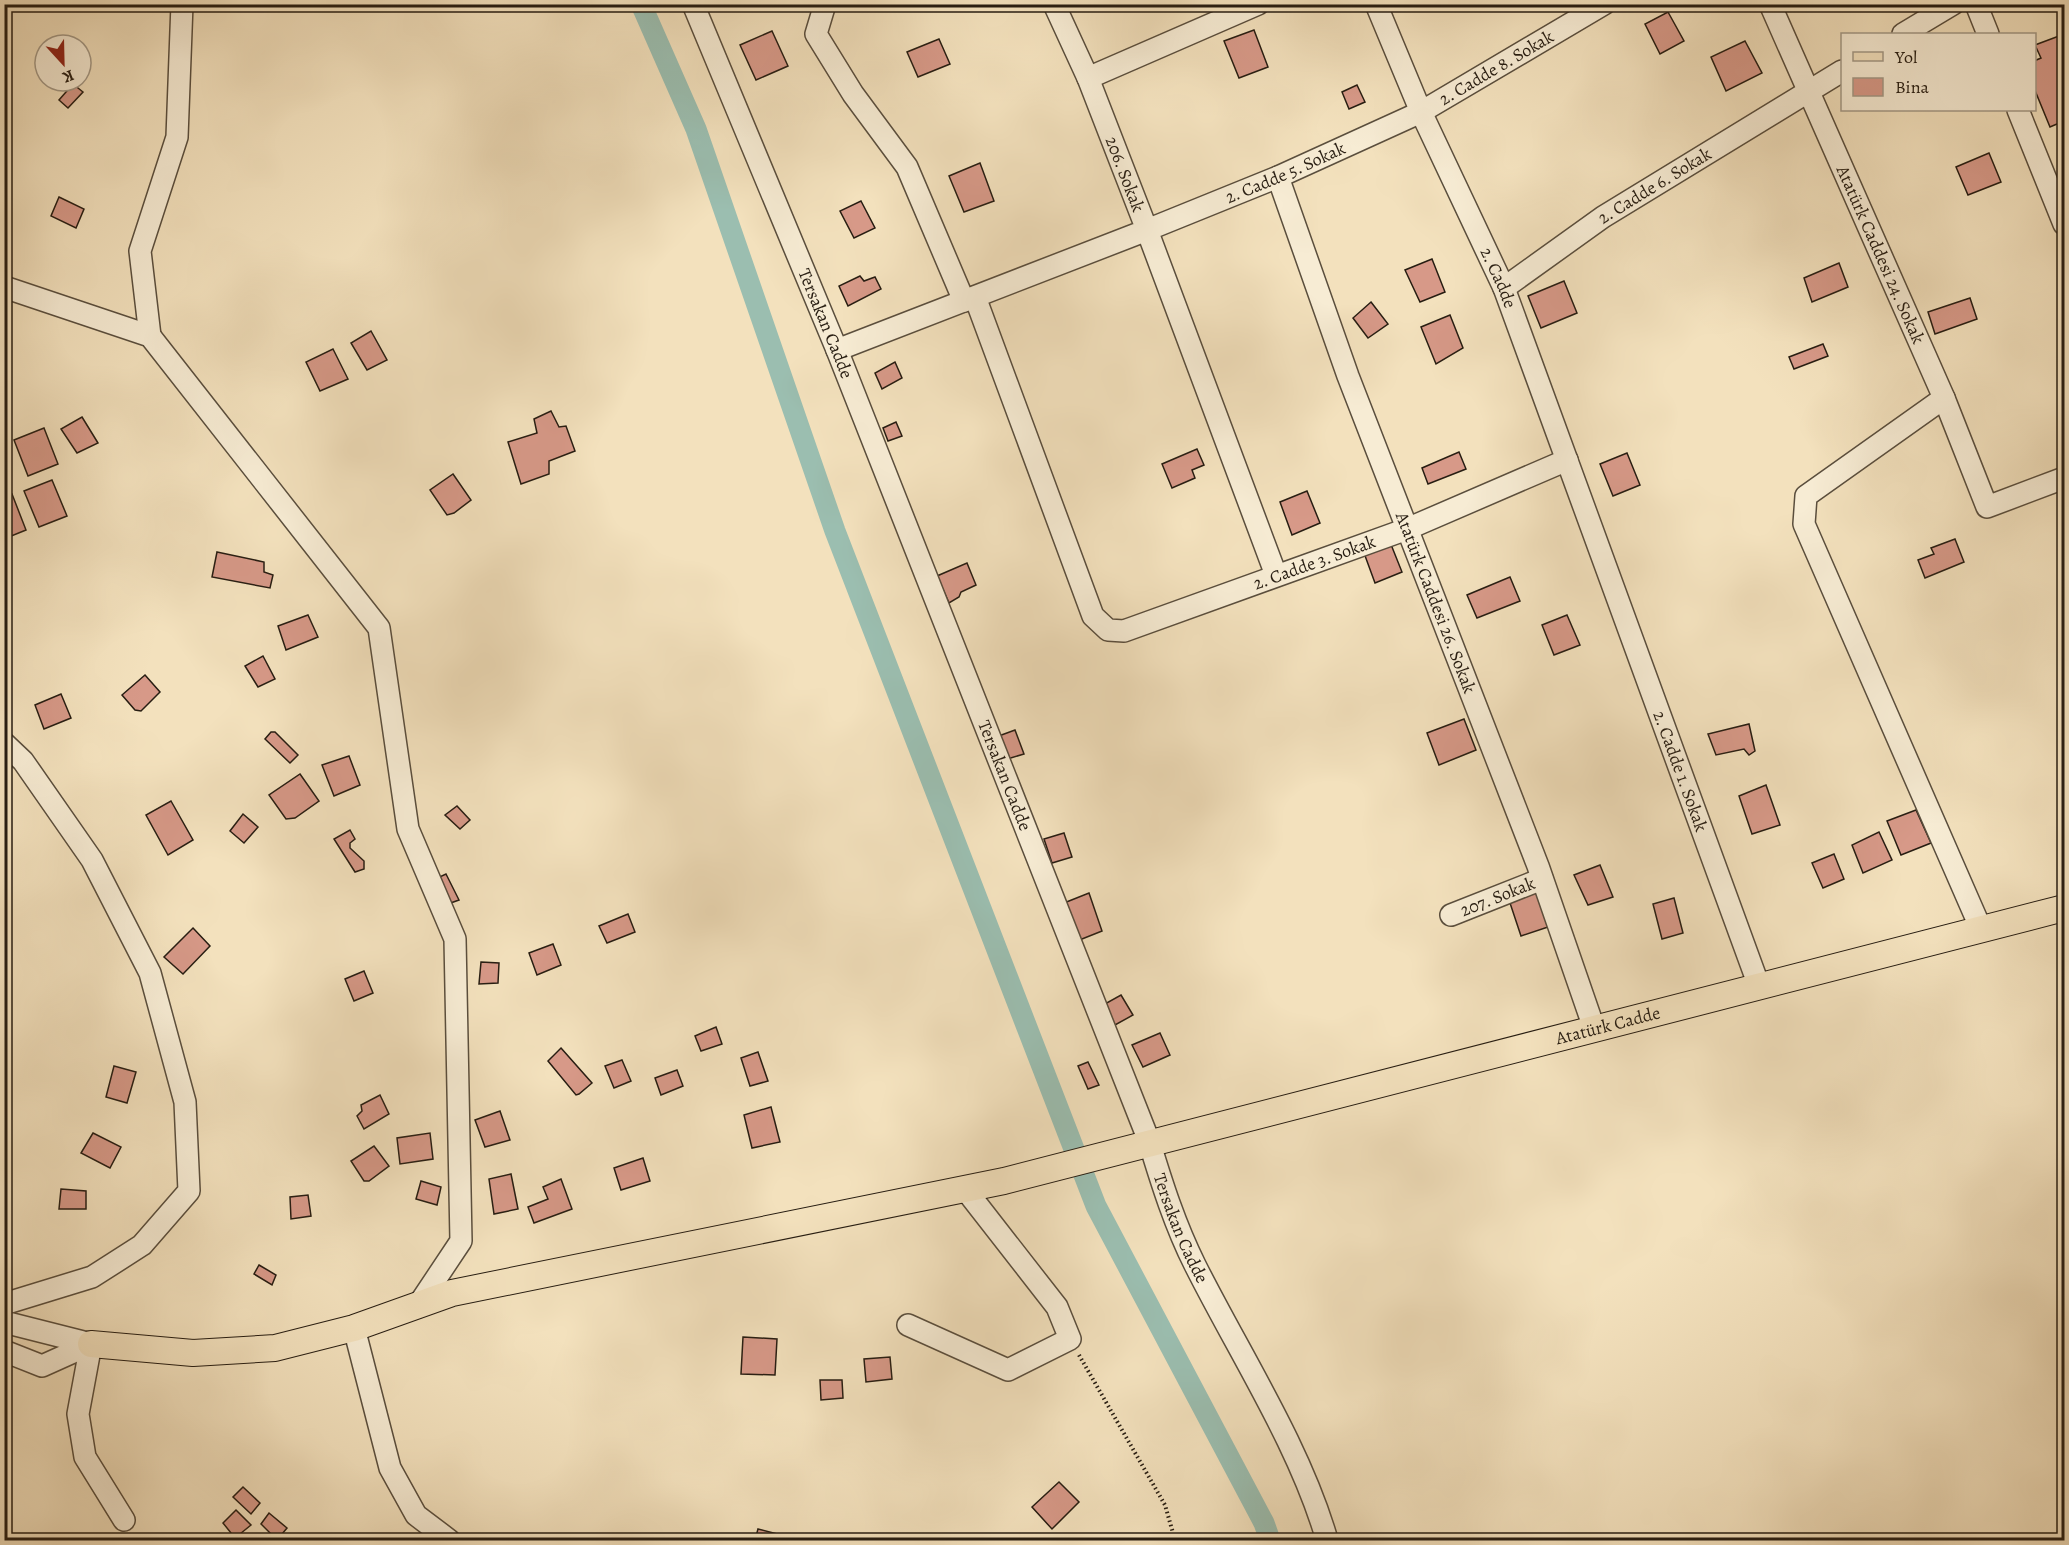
<svg xmlns="http://www.w3.org/2000/svg" width="2069" height="1545" font-family="Alegreya,serif">
<style>
.lines{fill:none;stroke-linecap:round;stroke-linejoin:round}
.canal{stroke:#9bbeb0;stroke-width:21}
.building{fill:#d79988;stroke:#271d12;stroke-width:1.5}
.minor-casing{stroke:#5a4e3d;stroke-width:24}
.major-casing{stroke:#271d12;stroke-width:28}
.path{stroke:#271d12;stroke-width:4;stroke-dasharray:1.5 3;stroke-linecap:butt}
.minor{stroke:#f7ecd4;stroke-width:21}
.major{stroke:#f3e1bd;stroke-width:26}
.labels{text-anchor:middle;stroke-width:4.5;stroke-linejoin:round;paint-order:stroke}
.street-label{font-size:18px;fill:#271d12;stroke:#f7ecd4}
</style>
<rect width="100%" height="100%" fill="#f3e1bd"/>
<filter id="stains"><feTurbulence type="fractalNoise" baseFrequency=".00333" numOctaves="4"/><feColorMatrix values="0 0 0 0 .2 0 0 0 0 .09 0 0 0 0 .02 0 0 0 .5 -.17"/></filter>
<radialGradient id="worn" r=".72"><stop offset=".6" stop-color="#630" stop-opacity="0"/><stop offset="1" stop-color="#630" stop-opacity=".3"/></radialGradient>
<g class="lines">
<polyline class="canal" points="641,4 696,129 835,531 1096,1206 1264,1523 1270,1540"/>
</g>
<g class="building">
<polygon points="1668,12 1684,41 1660,54 1645,24"/>
<polygon points="1254,30 1268,67 1239,78 1224,41"/>
<polygon points="772,31 788,66 756,80 740,45"/>
<polygon points="2059,36 2064,49 2064,121 2050,127 2034,88 2034,61 2041,58 2035,45"/>
<polygon points="939,39 950,64 918,77 907,52"/>
<polygon points="1745,41 1762,73 1726,91 1711,57"/>
<polygon points="73,84 83,92 68,108 59,100"/>
<polygon points="1357,85 1365,102 1349,109 1342,92"/>
<polygon points="1989,153 2001,182 1968,195 1956,167"/>
<polygon points="980,163 994,201 964,212 949,176"/>
<polygon points="59,197 84,209 76,228 51,216"/>
<polygon points="861,201 875,228 854,238 840,211"/>
<polygon points="1432,259 1445,292 1420,302 1405,270"/>
<polygon points="1839,263 1848,287 1812,302 1804,278"/>
<polygon points="860,276 864,281 875,277 881,289 848,306 839,286"/>
<polygon points="1564,281 1577,313 1541,328 1528,296"/>
<polygon points="1970,298 1977,319 1935,334 1928,312"/>
<polygon points="1371,302 1388,324 1368,338 1353,318"/>
<polygon points="1450,315 1463,348 1436,364 1421,327"/>
<polygon points="371,331 387,360 367,370 351,343"/>
<polygon points="1823,344 1828,356 1794,369 1789,357"/>
<polygon points="333,349 348,379 320,391 306,362"/>
<polygon points="895,362 902,378 882,389 875,373"/>
<polygon points="551,411 559,427 566,426 575,451 549,461 549,474 521,484 508,442 537,433 534,419"/>
<polygon points="82,417 98,443 77,453 61,429"/>
<polygon points="896,422 902,436 888,441 883,428"/>
<polygon points="44,428 58,464 28,476 14,440"/>
<polygon points="1197,449 1204,465 1192,470 1195,478 1172,488 1162,464"/>
<polygon points="1459,452 1466,469 1428,484 1422,468"/>
<polygon points="1627,453 1640,485 1613,496 1600,464"/>
<polygon points="453,474 471,500 454,513 447,515 430,490"/>
<polygon points="52,480 67,516 39,527 24,491"/>
<polygon points="1307,491 1320,523 1292,535 1280,502"/>
<polygon points="12,494 26,530 4,539 4,497"/>
<polygon points="1955,539 1964,562 1925,578 1918,560 1934,554 1931,548"/>
<polygon points="1390,542 1402,572 1375,583 1364,553"/>
<polygon points="217,552 264,562 264,572 273,575 270,588 212,577"/>
<polygon points="967,563 976,585 961,592 959,597 949,603 937,576"/>
<polygon points="1510,577 1520,601 1477,618 1467,595"/>
<polygon points="308,615 318,637 286,650 278,626"/>
<polygon points="1567,615 1580,645 1554,655 1542,625"/>
<polygon points="263,656 275,679 258,687 245,666"/>
<polygon points="145,675 160,692 141,711 135,710 122,695"/>
<polygon points="61,694 71,718 44,729 35,705"/>
<polygon points="1464,719 1476,750 1439,765 1427,733"/>
<polygon points="1749,724 1755,751 1749,755 1744,749 1716,755 1708,734"/>
<polygon points="1015,730 1024,754 1004,760 996,737"/>
<polygon points="271,732 275,732 298,755 290,763 265,739"/>
<polygon points="349,756 360,785 334,796 322,765"/>
<polygon points="300,774 319,801 295,818 286,819 269,795"/>
<polygon points="1766,785 1780,825 1752,834 1739,796"/>
<polygon points="171,801 193,840 168,855 146,815"/>
<polygon points="457,806 470,820 460,829 445,815"/>
<polygon points="1916,810 1931,843 1901,855 1887,821"/>
<polygon points="243,814 258,827 244,843 230,831"/>
<polygon points="350,830 355,839 350,843 350,848 364,861 364,869 355,872 334,839"/>
<polygon points="1879,832 1892,860 1863,873 1852,845"/>
<polygon points="1064,833 1072,857 1052,863 1044,839"/>
<polygon points="1834,854 1844,879 1823,888 1812,863"/>
<polygon points="1600,865 1613,897 1588,905 1574,875"/>
<polygon points="446,874 459,900 445,905 433,880"/>
<polygon points="1535,889 1548,927 1521,936 1509,900"/>
<polygon points="1089,893 1102,931 1077,941 1064,903"/>
<polygon points="1674,898 1683,933 1662,939 1653,904"/>
<polygon points="628,914 635,932 607,943 599,926"/>
<polygon points="193,928 210,946 183,974 164,957"/>
<polygon points="553,944 561,965 537,975 529,953"/>
<polygon points="481,962 499,963 498,983 479,984"/>
<polygon points="364,971 373,993 354,1001 345,979"/>
<polygon points="1121,995 1133,1015 1115,1025 1103,1005"/>
<polygon points="716,1027 722,1044 701,1051 695,1036"/>
<polygon points="1160,1033 1170,1055 1143,1067 1132,1045"/>
<polygon points="561,1048 592,1083 579,1094 576,1095 548,1061"/>
<polygon points="758,1052 768,1081 750,1086 741,1058"/>
<polygon points="622,1060 631,1081 614,1088 605,1066"/>
<polygon points="1088,1062 1099,1085 1088,1089 1078,1066"/>
<polygon points="114,1066 136,1072 127,1103 106,1097"/>
<polygon points="677,1070 683,1086 661,1095 655,1078"/>
<polygon points="380,1095 389,1114 364,1129 357,1116 362,1111 361,1105"/>
<polygon points="771,1107 780,1142 752,1148 744,1115"/>
<polygon points="500,1111 510,1140 485,1147 475,1120"/>
<polygon points="93,1133 121,1147 110,1168 81,1153"/>
<polygon points="430,1133 433,1159 400,1164 397,1138"/>
<polygon points="374,1146 389,1166 369,1181 364,1181 351,1161"/>
<polygon points="643,1158 650,1181 621,1190 614,1168"/>
<polygon points="511,1174 518,1209 494,1214 489,1179"/>
<polygon points="561,1179 572,1209 534,1223 528,1207 548,1199 543,1187"/>
<polygon points="421,1181 441,1187 437,1205 416,1199"/>
<polygon points="61,1189 86,1191 86,1209 59,1209"/>
<polygon points="308,1195 311,1216 291,1219 290,1197"/>
<polygon points="259,1265 276,1275 272,1285 254,1274"/>
<polygon points="743,1337 777,1339 775,1375 741,1374"/>
<polygon points="890,1357 892,1379 866,1382 864,1359"/>
<polygon points="820,1380 842,1380 843,1398 821,1400"/>
<polygon points="1059,1482 1079,1502 1052,1529 1032,1507"/>
<polygon points="243,1487 260,1503 251,1514 233,1497"/>
<polygon points="236,1510 251,1525 235,1538 223,1523"/>
<polygon points="269,1513 287,1528 277,1540 261,1524"/>
<polygon points="758,1529 789,1537 788,1540 755,1540"/>
</g>
<g class="lines">
<g class="minor-casing">
<g id="minor">
<path id="s1" d="M693 4 837 350 1149 1141C1162 1184 1175 1225 1195 1265 1239 1353 1300 1446 1327 1540"/>
<polyline points="825,4 816,34 853,94 907,167 964,301"/>
<path id="s2" d="M1376 4 1421 112 1504 288 1759 986"/>
<path id="s3" d="M1770 4 1944 398 1987 507 2064 478"/>
<polyline points="1976,4 1988,34"/>
<polyline points="1903,34 1953,4"/>
<polyline points="1088,78 1258,4"/>
<polyline points="2018,110 2064,224"/>
<path id="s4" d="M1278 177 1348 376 1538 866 1594 1028"/>
<polyline points="4,287 150,336 379,628 408,829 455,939 461,1241 417,1307"/>
<path id="s5" d="M1504 288 1603 217 1842 71"/>
<path id="s6" d="M975 297 1093 616 1108 630 1124 631 1407 529 1567 460"/>
<polyline points="150,336 140,251 177,137 182,4"/>
<polyline points="837,350 1147,230 1088,78 1054,4"/>
<polyline points="1944,398 1806,496 1804,524 1981,929"/>
<path id="s7" d="M1276 575 1147 230 1278 177 1421 112 1604 4"/>
<polyline points="4,743 23,761 92,860 150,973 185,1102 189,1191 142,1245 92,1277 4,1304"/>
<path id="s8" d="M1451 915 1542 879"/>
<polyline points="4,1322 91,1344"/>
<polyline points="908,1325 1008,1370 1070,1339 1057,1307 965,1189"/>
<polyline points="354,1328 390,1468 416,1515 449,1540"/>
<polyline points="91,1344 78,1414 85,1457 124,1520"/>
<polyline points="4,1351 42,1366 91,1344"/>
</g>
</g>
<g class="major-casing">
<g id="major">
<path id="s9" d="M91 1344 193 1353 275 1348 354 1328 452 1293 1004 1181 2064 908"/>
</g>
</g>
<polyline class="path" points="1079,1355 1165,1505 1175,1540"/>
<use href="#minor" class="minor"/>
<use href="#major" class="major"/>
</g>
<g class="labels">
<g class="street-label">
<text dy="6" stroke="none"><textPath href="#s7" startOffset="754">2. Cadde 8. Sokak</textPath></text>
<text dy="6" stroke="none"><textPath href="#s7" startOffset="518">2. Cadde 5. Sokak</textPath></text>
<text transform="translate(1125 174) rotate(69)" y="6">206. Sokak</text>
<text dy="6" stroke="none"><textPath href="#s5" startOffset="182">2. Cadde 6. Sokak</textPath></text>
<text dy="6" stroke="none"><textPath href="#s3" startOffset="274">Atatürk Caddesi 24. Sokak</textPath></text>
<text dy="6" stroke="none"><textPath href="#s2" startOffset="300">2. Cadde</textPath></text>
<text dy="6" stroke="none"><textPath href="#s1" startOffset="346">Tersakan Cadde</textPath></text>
<text dy="6" stroke="none"><textPath href="#s6" startOffset="579">2. Cadde 3. Sokak</textPath></text>
<text dy="6" stroke="none"><textPath href="#s4" startOffset="454">Atatürk Caddesi 26. Sokak</textPath></text>
<text dy="6" stroke="none"><textPath href="#s2" startOffset="826">2. Cadde 1. Sokak</textPath></text>
<text dy="6" stroke="none"><textPath href="#s1" startOffset="832">Tersakan Cadde</textPath></text>
<text dy="6" stroke="none"><textPath href="#s8" startOffset="50">207. Sokak</textPath></text>
<text dy="6" stroke="none"><textPath href="#s9" startOffset="1557">Atatürk Cadde</textPath></text>
<text dy="6" stroke="none"><textPath href="#s1" startOffset="1318">Tersakan Cadde</textPath></text>
</g>
</g>
<rect width="2069" height="1545" fill="none" stroke="#f3e1bd" stroke-width="24"/>
<rect x="6" y="6" width="2057" height="1533" fill="none" stroke="#271d12" stroke-width="3"/>
<rect x="12" y="12" width="2045" height="1521" fill="none" stroke="#271d12" stroke-width="1.5"/>
<rect x="1841" y="33" width="195" height="78" fill="#f7ecd4" stroke="#a49986" stroke-width="1.5"/>
<rect x="1853" y="52" width="30" height="9" fill="#f3e1bd" stroke="#a49986" stroke-width="1.5"/>
<text x="1895" y="63" font-size="18" fill="#271d12">Yol</text>
<rect x="1853" y="78" width="30" height="18" fill="#d79988" stroke="#a49986" stroke-width="1.5"/>
<text x="1895" y="93" font-size="18" fill="#271d12">Bina</text>
<g transform="translate(63 63) rotate(158)"><circle r="28" fill="#f7ecd4" stroke="#a49986" stroke-width="1.5"/>
<path d="M0-4.5L10 22L0 15L-10 22Z" fill="#8f2418"/>
<text y="-9" font-size="16" font-weight="bold" text-anchor="middle" fill="#271d12">K</text>
</g>
<rect width="100%" height="100%" filter="url(#stains)"/>
<rect width="100%" height="100%" fill="url(#worn)"/>
</svg>
